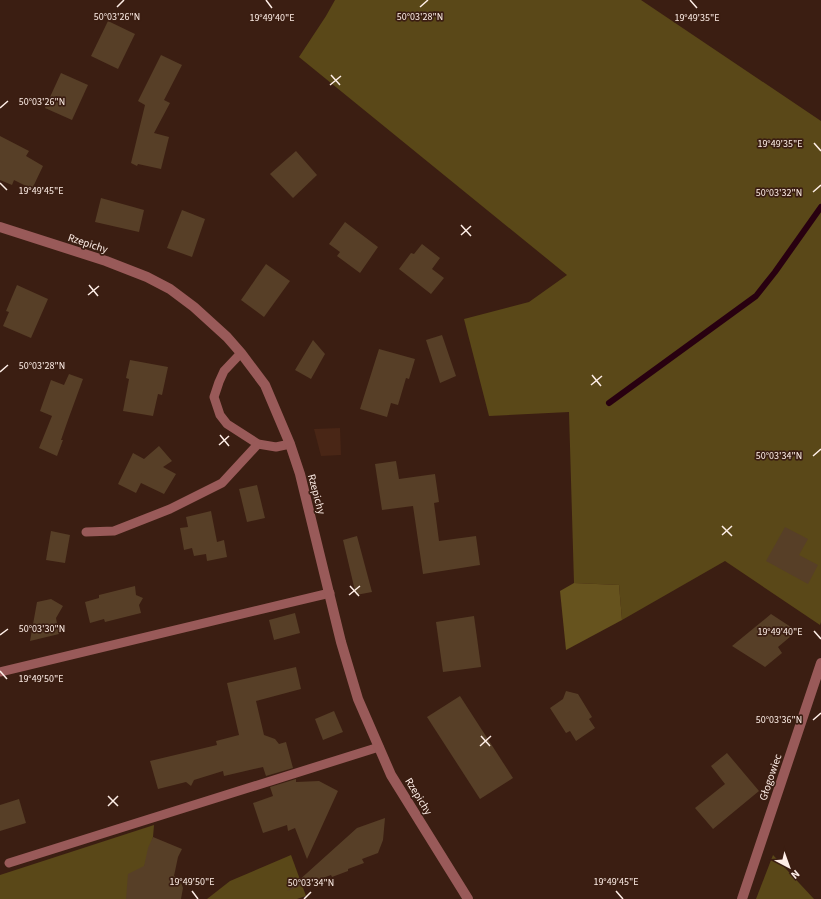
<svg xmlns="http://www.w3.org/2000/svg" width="821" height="899" font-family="'Source Sans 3',sans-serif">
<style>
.built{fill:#492616}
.green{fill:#5a4818}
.forest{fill:#66531e}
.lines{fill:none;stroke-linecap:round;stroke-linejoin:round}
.stream{stroke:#280010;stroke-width:6}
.building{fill:#573f27}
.service{stroke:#995a59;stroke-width:9}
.minor{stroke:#995a59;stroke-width:10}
.tertiary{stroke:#995a59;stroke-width:10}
.ticks{fill:none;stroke:#feeee7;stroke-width:1.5}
.labels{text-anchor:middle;stroke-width:3.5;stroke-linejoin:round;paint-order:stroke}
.street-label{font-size:11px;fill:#feeee7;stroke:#3b1e12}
.ticks-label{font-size:10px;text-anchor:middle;fill:#feeee7;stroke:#3b1e12;stroke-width:3.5;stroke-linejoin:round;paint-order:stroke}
</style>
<rect width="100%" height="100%" fill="#3b1e12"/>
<polygon class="built" points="340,428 341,455 321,456 314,429"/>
<g class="green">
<polygon points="335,0 641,0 821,121 821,622 820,625 725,561 622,620 619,585 574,583 569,412 489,416 464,319 529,302 567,275 299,57 326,16"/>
<polygon points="154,825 153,837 143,871 153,899 0,899 0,875"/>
<polygon points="291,855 306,896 297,899 207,899 230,881"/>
<polygon points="773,855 814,899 756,899"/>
</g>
<polygon class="forest" points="574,583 619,585 622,620 566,650 560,591"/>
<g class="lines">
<polyline class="stream" points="609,403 756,296 775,272 821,207"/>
</g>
<g class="building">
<polygon points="108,21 135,34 118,69 91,56"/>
<polygon points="161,55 182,65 164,100 170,103 154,133 169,137 161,169 138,164 137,166 131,163 145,105 138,101"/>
<polygon points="61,73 88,85 72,120 45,108"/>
<polygon points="0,136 29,151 26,156 43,166 32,189 14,180 12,185 0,180"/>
<polygon points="296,151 317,175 293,198 270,174"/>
<polygon points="101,198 144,210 139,232 95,222"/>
<polygon points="182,210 205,219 192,257 167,248"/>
<polygon points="345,222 378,247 360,273 337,256 340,252 329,244"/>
<polygon points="422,244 440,258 432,269 444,278 431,294 399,269 411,253 414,254"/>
<polygon points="266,264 290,281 264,317 241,300"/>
<polygon points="17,285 48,299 31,338 3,326 9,312 6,311"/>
<polygon points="442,335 456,376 440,383 426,340"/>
<polygon points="313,340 325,354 311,379 295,370"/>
<polygon points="379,349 415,359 409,379 406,378 398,405 391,403 387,417 360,409"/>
<polygon points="130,360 168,367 162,395 158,394 153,416 123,411 129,379 126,378"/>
<polygon points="69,374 83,379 68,420 61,440 63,440 57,456 39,448 52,416 40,411 51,380 64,385"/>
<polygon points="159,446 172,461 163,467 176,474 164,494 141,483 136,493 118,484 133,453 144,459"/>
<polygon points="396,461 399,479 435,474 439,502 434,503 439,541 476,536 480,565 423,574 413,506 382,510 375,464"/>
<polygon points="257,485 265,518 247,522 239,489"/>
<polygon points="211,511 217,542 224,540 227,557 207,561 206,554 194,556 192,548 184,550 180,528 188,527 186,517"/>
<polygon points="785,527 808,539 799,555 818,565 808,584 766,561"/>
<polygon points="51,531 70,535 65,563 46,560"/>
<polygon points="357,536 372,592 356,595 343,540"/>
<polygon points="135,586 136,595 143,598 139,605 141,613 105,622 104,619 90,623 85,602 99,598 99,595"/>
<polygon points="51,599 63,606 56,618 59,634 30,641 37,602"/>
<polygon points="295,613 300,633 274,640 269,620"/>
<polygon points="771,614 797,631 778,647 782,653 765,667 732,646"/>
<polygon points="474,616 481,667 443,672 436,622"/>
<polygon points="296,667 301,689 256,701 264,735 275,739 279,744 286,742 293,768 266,776 263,767 224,776 223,771 194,780 191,786 186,782 158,789 150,761 217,745 216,741 239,735 227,683"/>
<polygon points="566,691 578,694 592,717 589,719 595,728 576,741 570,731 566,733 550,708 563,699"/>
<polygon points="460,696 513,778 480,799 427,717"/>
<polygon points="334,711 343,732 323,740 315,719"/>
<polygon points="727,753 759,791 713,829 695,808 725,784 711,766"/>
<polygon points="296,779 296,782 319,781 338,791 307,859 295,828 288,831 287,825 263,833 253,803 273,796 270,787"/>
<polygon points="19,799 26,823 0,831 0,805"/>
<polygon points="385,818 383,840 378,853 362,859 364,863 348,869 348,871 332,877 331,875 287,891 357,828"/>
<polygon points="153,837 182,849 178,857 174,876 181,882 183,888 181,899 126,899 128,874 144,866 148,848"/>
</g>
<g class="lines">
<g class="service">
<polyline points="241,353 224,371 219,382 214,397 220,415 227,424 258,444 276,447 290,444"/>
<polyline points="86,532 114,531 170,509 222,483 258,444"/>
<polyline points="0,672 330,593"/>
<polyline points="9,863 379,747"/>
</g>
<polyline class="minor" points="742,899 821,663"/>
<polyline class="tertiary" points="0,227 106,261 147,277 170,289 194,307 227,337 241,353 265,385 290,444 300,474 341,642 358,699 391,775 468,899"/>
</g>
<path class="ticks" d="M266 0 272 8M690 0 697 8M117 7 124 0M420 7 428 0M331 75 340 85M330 85 341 76M0 108 8 101M814 143 821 151M0 183 7 190M813 192 821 185M461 225 471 236M461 235 471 226M89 285 98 296M88 295 99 286M0 372 8 365M592 375 601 386M591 385 602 376M220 435 229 446M219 445 229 436M813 456 821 449M722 526 732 536M722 535 732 526M350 586 359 596M349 595 360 586M814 631 821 639M0 635 8 629M0 671 7 679M813 720 821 713M481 736 490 746M480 746 491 736M108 796 118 806M108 806 118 796M192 891 198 899M616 891 623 899M304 899 311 892"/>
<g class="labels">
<g class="street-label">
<text transform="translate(88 243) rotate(18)" y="4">Rzepichy</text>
<text transform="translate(317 494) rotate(75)" y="4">Rzepichy</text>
<text transform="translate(770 777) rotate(-71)" y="4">Głogowiec</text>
<text transform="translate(419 796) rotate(58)" y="4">Rzepichy</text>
</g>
</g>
<g class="ticks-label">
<text x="117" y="20">50°03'26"N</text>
<text x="420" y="20">50°03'28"N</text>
<text x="272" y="21">19°49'40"E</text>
<text x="697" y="21">19°49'35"E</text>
<text x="42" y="105">50°03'26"N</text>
<text x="780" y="147">19°49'35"E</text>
<text x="41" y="194">19°49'45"E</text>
<text x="779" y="196">50°03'32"N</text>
<text x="42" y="369">50°03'28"N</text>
<text x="779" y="459">50°03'34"N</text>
<text x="42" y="632">50°03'30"N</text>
<text x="780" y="635">19°49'40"E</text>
<text x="41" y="682">19°49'50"E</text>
<text x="779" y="723">50°03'36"N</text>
<text x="192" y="885">19°49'50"E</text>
<text x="616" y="885">19°49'45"E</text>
<text x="311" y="886">50°03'34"N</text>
</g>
<g transform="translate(789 867) rotate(139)" stroke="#3b1e12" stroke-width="3" paint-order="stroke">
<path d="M0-3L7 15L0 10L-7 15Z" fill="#feeee7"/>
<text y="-6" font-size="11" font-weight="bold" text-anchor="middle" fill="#feeee7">N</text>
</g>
</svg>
